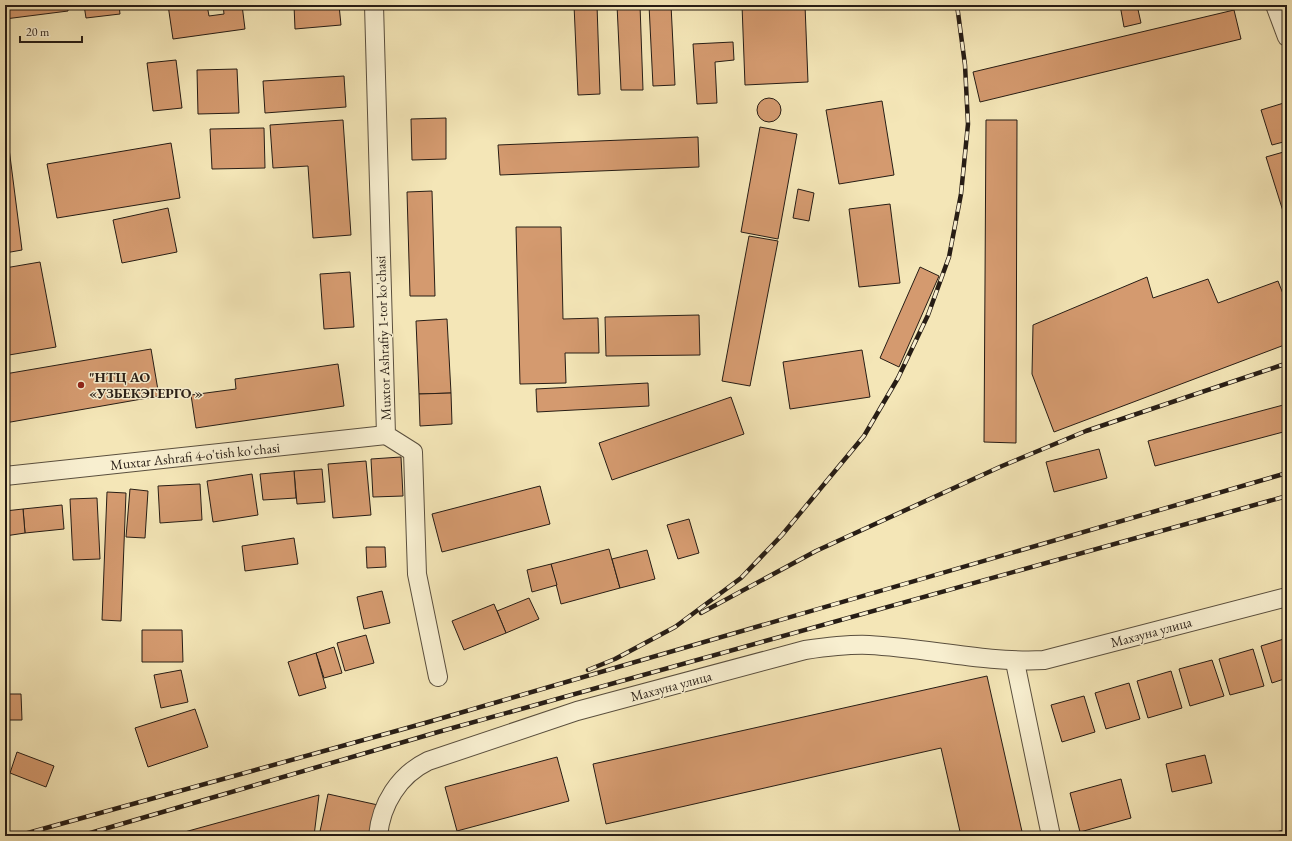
<svg xmlns="http://www.w3.org/2000/svg" width="1292" height="841" font-family="'EB Garamond',serif">
<style>
.building{fill:#d49a6f;stroke:#271d15}
.lines{fill:none;stroke-linecap:round;stroke-linejoin:round}
.street-casing{stroke:#5a4f3e;stroke-width:20}
.street{stroke:#f8efd0;stroke-width:18}
.rail-casing{stroke:#271d15;stroke-width:4.5}
.rail{stroke:#f8efd0;stroke-width:3;stroke-dasharray:9;stroke-linecap:butt}
.poi-dot{fill:#8f2418;stroke:#f8efd0;stroke-width:1.5}
.labels{text-anchor:middle;stroke-width:3;stroke-linejoin:round;paint-order:stroke}
.street-label{font-size:14px;fill:#271d15;stroke:#f8efd0}
.poi-label{font-size:14px;font-weight:bold;fill:#271d15;stroke:#f8efd0;text-anchor:start}
</style>
<rect width="100%" height="100%" fill="#f4e6b7"/>
<filter id="stains"><feTurbulence type="fractalNoise" baseFrequency=".005" numOctaves="4"/><feColorMatrix values="0 0 0 0 .2 0 0 0 0 .09 0 0 0 0 .02 0 0 0 .5 -.17"/></filter>
<radialGradient id="worn" r=".72"><stop offset=".6" stop-color="#630" stop-opacity="0"/><stop offset="1" stop-color="#630" stop-opacity=".3"/></radialGradient>
<g class="building">
<polygon points="5,5 68,5 68,11 5,19"/>
<polygon points="84,5 119,5 120,14 86,18"/>
<polygon points="168,5 207,5 209,16 224,14 223,5 242,5 245,29 173,39"/>
<polygon points="294,5 339,5 341,25 295,29"/>
<polygon points="574,5 597,5 600,94 578,95"/>
<polygon points="617,5 640,5 643,90 621,90"/>
<polygon points="649,5 671,5 675,85 653,86"/>
<polygon points="742,5 805,5 808,82 745,85"/>
<polygon points="1120,5 1137,5 1141,23 1124,27"/>
<polygon points="1234,10 1241,39 980,102 973,72"/>
<polygon points="733,42 734,60 715,62 717,103 697,104 693,44"/>
<polygon points="176,60 182,108 153,111 147,63"/>
<polygon points="237,69 239,113 198,114 197,70"/>
<polygon points="344,76 346,107 265,113 263,81"/>
<circle cx="769" cy="110" r="12"/>
<polygon points="882,101 894,175 839,184 826,110"/>
<polygon points="1287,102 1287,141 1272,145 1261,110"/>
<polygon points="5,117 22,250 5,253"/>
<polygon points="446,118 446,159 412,160 411,119"/>
<polygon points="343,120 351,235 313,238 308,166 273,168 270,125"/>
<polygon points="986,120 1017,120 1016,443 984,442"/>
<polygon points="760,127 797,134 778,239 741,232"/>
<polygon points="264,128 265,168 212,169 210,129"/>
<polygon points="698,137 699,167 500,175 498,145"/>
<polygon points="171,143 180,198 57,218 47,164"/>
<polygon points="1287,151 1287,224 1266,157"/>
<polygon points="798,189 814,193 809,221 793,218"/>
<polygon points="432,191 435,296 410,296 407,192"/>
<polygon points="890,204 900,283 859,287 849,209"/>
<polygon points="168,208 177,252 122,263 113,220"/>
<polygon points="516,227 561,227 563,319 598,318 599,353 565,353 566,383 520,384"/>
<polygon points="749,236 778,241 750,386 722,381"/>
<polygon points="40,262 56,347 9,355 5,335 5,268"/>
<polygon points="920,267 939,276 899,367 880,358"/>
<polygon points="350,272 354,327 324,329 320,274"/>
<polygon points="1147,277 1153,298 1208,279 1218,303 1278,281 1287,304 1287,344 1054,432 1032,374 1033,325"/>
<polygon points="699,315 700,355 606,356 605,317"/>
<polygon points="447,319 451,393 419,394 416,321"/>
<polygon points="151,349 159,396 5,423 5,374"/>
<polygon points="862,350 870,397 790,409 783,362"/>
<polygon points="338,364 344,406 196,428 191,395 236,389 235,379"/>
<polygon points="648,383 649,406 537,412 536,389"/>
<polygon points="451,393 452,424 420,426 419,394"/>
<polygon points="731,397 744,434 612,480 599,443"/>
<polygon points="1287,404 1287,431 1155,466 1148,441"/>
<polygon points="1099,449 1107,478 1054,492 1046,462"/>
<polygon points="401,457 403,496 373,497 371,459"/>
<polygon points="366,461 371,515 333,518 328,464"/>
<polygon points="322,469 325,502 297,504 294,471"/>
<polygon points="294,471 296,498 263,500 260,474"/>
<polygon points="252,474 258,515 213,522 207,481"/>
<polygon points="200,484 202,520 160,523 158,486"/>
<polygon points="540,486 550,524 442,552 432,514"/>
<polygon points="130,489 148,491 145,538 126,537"/>
<polygon points="107,492 126,493 121,621 102,620"/>
<polygon points="97,498 100,559 73,560 70,499"/>
<polygon points="62,505 64,529 25,533 23,509"/>
<polygon points="23,509 25,533 5,536 5,511"/>
<polygon points="689,519 699,553 678,559 667,525"/>
<polygon points="294,538 298,564 245,571 242,546"/>
<polygon points="366,547 385,547 386,567 367,568"/>
<polygon points="609,549 620,588 561,604 551,564"/>
<polygon points="647,550 655,579 620,588 612,559"/>
<polygon points="551,564 557,585 532,592 527,570"/>
<polygon points="382,591 390,623 364,629 357,597"/>
<polygon points="529,598 539,619 506,633 497,611"/>
<polygon points="494,604 506,633 464,650 452,621"/>
<polygon points="142,630 182,630 183,662 142,662"/>
<polygon points="366,635 374,663 345,671 337,643"/>
<polygon points="1287,638 1287,678 1272,683 1261,646"/>
<polygon points="334,647 342,673 324,678 316,653"/>
<polygon points="1253,649 1264,686 1230,695 1219,659"/>
<polygon points="316,653 326,688 299,696 288,662"/>
<polygon points="1212,660 1224,696 1190,706 1179,669"/>
<polygon points="181,670 188,702 161,708 154,675"/>
<polygon points="1171,671 1182,708 1148,718 1137,681"/>
<polygon points="987,676 1023,836 961,836 941,748 606,824 593,764"/>
<polygon points="1129,683 1140,719 1106,729 1095,693"/>
<polygon points="5,694 21,694 22,720 5,720"/>
<polygon points="1084,696 1095,732 1062,742 1051,705"/>
<polygon points="195,709 208,747 148,767 135,728"/>
<polygon points="17,752 54,766 46,787 10,773"/>
<polygon points="1205,755 1212,783 1172,792 1166,764"/>
<polygon points="557,757 569,801 457,831 445,787"/>
<polygon points="1121,779 1131,818 1080,832 1070,793"/>
<polygon points="328,794 378,805 372,836 319,836"/>
<polygon points="319,795 314,836 170,836"/>
<polygon points="1287,829 1287,836 1262,836"/>
</g>
<g class="lines">
<g class="street-casing">
<g id="street">
<polyline points="374,5 386,435 413,452 417,574 438,677"/>
<polyline points="1275,5 1287,37"/>
<polyline points="5,476 386,435"/>
<polyline points="1015,662 1051,836"/>
<path d="M378 836C381 804 399 775 428 761L577 711 805 650C826 647 848 644 869 645 928 648 985 663 1044 660L1287 597"/>
</g>
</g>
<use href="#street" class="street"/>
<g class="rail-casing">
<g id="rail">
<polyline points="701,613 816,551 1002,466 1086,431 1282,365"/>
<polyline points="588,670 615,659 675,627 741,578 782,535 864,436 898,378 928,315 949,257 961,194 968,124 965,65 957,5"/>
<polyline points="17,836 425,723 1287,473"/>
<polyline points="80,836 438,732 1287,496"/>
</g>
</g>
<use href="#rail" class="rail"/>
</g>
<circle class="poi-dot" cx="81" cy="385" r="4"/>
<g class="labels">
<g class="street-label">
<text transform="translate(383 338) rotate(-92)" y="5">Muxtor Ashrafiy 1-tor ko'chasi</text>
<text transform="translate(195 456) rotate(-6)" y="5">Muxtar Ashrafi 4-o'tish ko'chasi</text>
<text transform="translate(1151 632) rotate(-15)" y="5">Махзуна улица</text>
<text transform="translate(671 686) rotate(-15)" y="5">Махзуна улица</text>
</g>
<g class="poi-label">
<text x="89" y="382">"НТЦ АО<tspan x="89" dy="16">«УЗБЕКЭГЕРГО »</tspan></text>
</g>
</g>
<rect width="1292" height="841" fill="none" stroke="#f4e6b7" stroke-width="20"/>
<rect x="6" y="6" width="1280" height="829" fill="none" stroke="#271d15" stroke-width="2"/>
<rect x="10" y="10" width="1272" height="821" fill="none" stroke="#271d15"/>
<path d="M20 36v6h62v-6" fill="none" stroke="#271d15" stroke-width="2"/>
<text x="26" y="36" font-size="12" fill="#271d15" stroke="#f8efd0" stroke-width="3" paint-order="stroke">20 m</text>
<rect width="100%" height="100%" filter="url(#stains)"/>
<rect width="100%" height="100%" fill="url(#worn)"/>
</svg>
